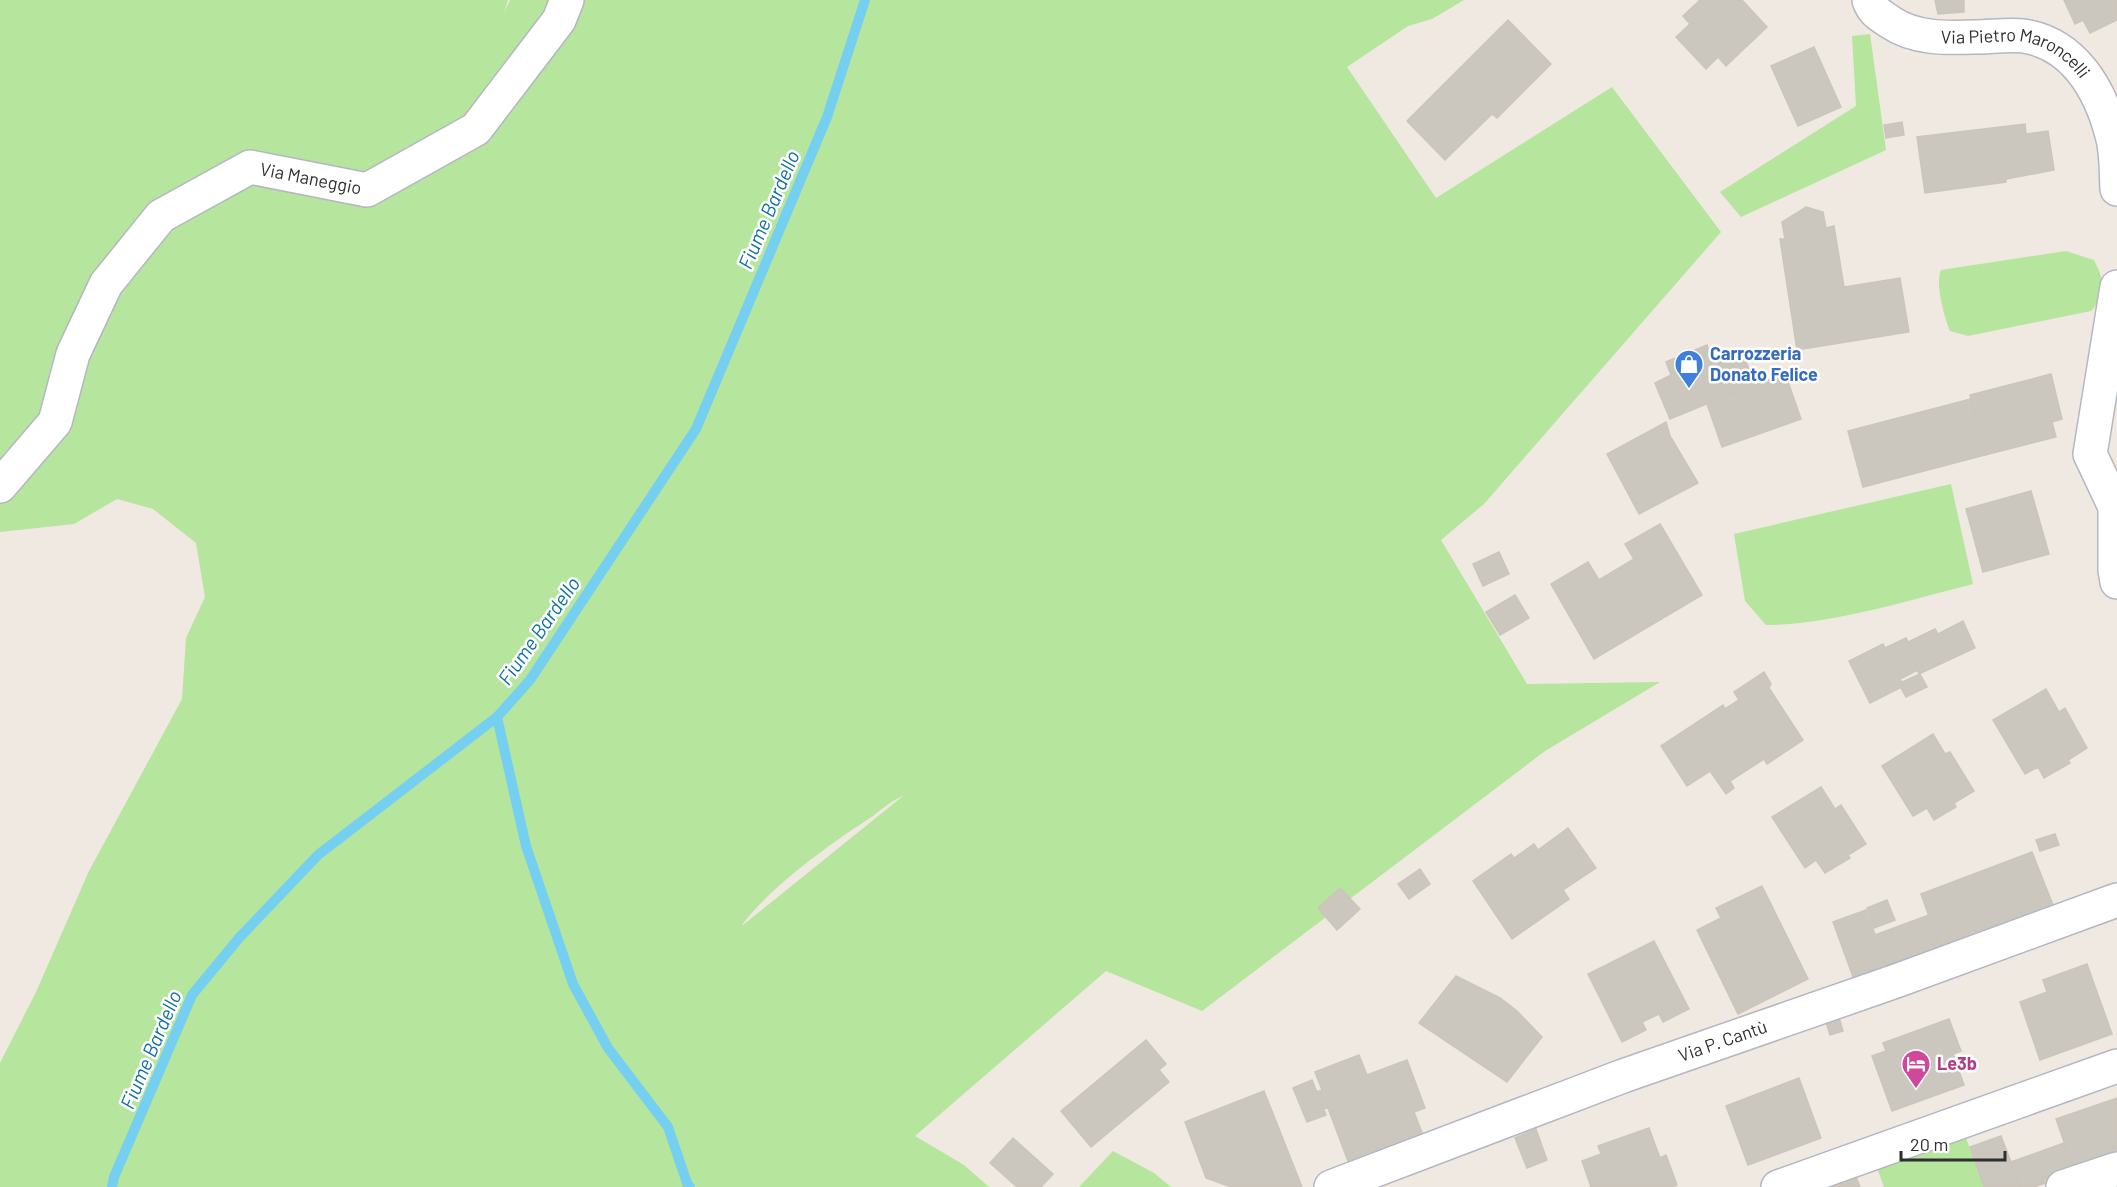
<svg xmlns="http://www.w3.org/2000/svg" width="2117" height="1187" font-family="Barlow,sans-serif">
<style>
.green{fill:#b6e59e;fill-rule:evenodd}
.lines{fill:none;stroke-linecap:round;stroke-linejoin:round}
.stream{stroke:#75cff0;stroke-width:10}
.building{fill:#cbc7bf;stroke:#cbc5ba;stroke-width:1.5}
.minor-casing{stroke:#b4b7c1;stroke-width:36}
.minor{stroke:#fff;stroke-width:33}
.labels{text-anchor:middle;stroke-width:5;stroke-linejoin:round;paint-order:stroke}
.street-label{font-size:18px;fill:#2e2e2e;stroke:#fff}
.shop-label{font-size:18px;font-weight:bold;fill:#366cbe;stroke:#fff;text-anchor:start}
.hotel-label{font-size:18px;font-weight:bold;fill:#b23c85;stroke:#fff;text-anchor:start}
.water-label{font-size:20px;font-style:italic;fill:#0d6fa3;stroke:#fff}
</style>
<rect width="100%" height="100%" fill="#efe9e1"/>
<g class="green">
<path d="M0 0H508L504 13 510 0H1464L1432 19 1408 26 1347 67 1436 198 1612 87 1721 232 1484 504 1441 540 1527 684 1660 682 1545 751 1202 1011 1106 971 915 1136 964 1165 989 1187H0V1063L36 992 89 871 182 699 186 638 205 597 196 543 153 509 117 499 74 524 0 532ZM903 796 743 925H742C771 886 831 843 873 816 882 809 894 799 903 796Z"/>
<polygon points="1870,34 1886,150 1741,217 1720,192 1856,106 1852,36"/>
<path d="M2066 251 2094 260C2104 281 2108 292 2091 311L1968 336 1950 331C1944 317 1935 283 1941 270Z"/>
<path d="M1951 484 1973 584C1910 600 1830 625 1766 625L1745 601 1734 534Z"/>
<polygon points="1962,1127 1984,1187 1884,1187 1874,1160"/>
<polygon points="1113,1151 1154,1173 1171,1187 1079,1187"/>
</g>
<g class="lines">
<g class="stream">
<polyline points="497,717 526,846 573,984 608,1048 668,1127 687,1183 690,1187"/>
<polyline points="112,1187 114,1177 192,995 239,938 318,855 497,717 530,680 696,429 827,117 865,0"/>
</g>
</g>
<g class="building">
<polygon points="1700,0 1742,0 1767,27 1726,66 1718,57 1706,69 1676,37 1690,24 1683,16"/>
<polygon points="1935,0 1964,0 1964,12 1938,14"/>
<polygon points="2064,0 2117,0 2117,20 2090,33 2083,20 2075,24"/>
<polygon points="1508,20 1551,64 1497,118 1492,114 1445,160 1407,121"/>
<polygon points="1814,47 1841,107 1798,126 1771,66"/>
<polygon points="1902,122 1904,135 1886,138 1884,125"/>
<polygon points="2025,124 2026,134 2048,131 2054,170 2006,179 2006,182 1925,193 1917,137"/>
<polygon points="1806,207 1823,212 1826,228 1834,226 1844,287 1900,278 1909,332 1797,350 1780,239 1785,239 1782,222"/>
<polygon points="1707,345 1713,361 1741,349 1755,384 1670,419 1655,383 1671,375 1666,362"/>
<polygon points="1785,373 1801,419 1722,447 1707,404"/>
<polygon points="2051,374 2062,419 2052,422 2056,437 1985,455 1970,395"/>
<polygon points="1971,399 1985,455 1863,487 1848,431"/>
<polygon points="1666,422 1670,436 1698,483 1639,514 1607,454"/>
<polygon points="2031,491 2049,554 1983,572 1966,509"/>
<polygon points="1660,524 1702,595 1594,659 1551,584 1588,562 1599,580 1634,559 1625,544"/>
<polygon points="1499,552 1509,574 1483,586 1473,564"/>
<polygon points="1515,595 1529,618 1500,635 1486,612"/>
<polygon points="1963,621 1975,648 1919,674 1907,647 1910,646 1908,642 1935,629 1938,634"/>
<polygon points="1906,638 1910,646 1907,647 1918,670 1900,679 1904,686 1870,703 1849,661 1883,644 1885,648"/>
<polygon points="1764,672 1771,684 1769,688 1803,740 1767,764 1764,759 1730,781 1734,788 1726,794 1710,771 1687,786 1661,746 1723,705 1725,709 1739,700 1734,692"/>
<polygon points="1920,674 1927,687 1906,697 1901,688 1904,686 1902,682"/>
<polygon points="2046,689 2059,712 2065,708 2087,748 2068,760 2070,763 2044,778 2038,767 2025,774 1993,720"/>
<polygon points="1933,734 1945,754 1950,752 1974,791 1954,803 1956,807 1934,820 1927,808 1913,816 1882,766"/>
<polygon points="1821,787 1835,809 1841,805 1866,844 1848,855 1850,858 1825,873 1816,860 1805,868 1772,817"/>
<polygon points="1568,828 1596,868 1563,890 1569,899 1512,939 1473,881 1511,854 1514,858 1534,844 1538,850"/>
<polygon points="2055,834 2059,845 2040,851 2036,840"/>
<polygon points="2032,852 2055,910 1942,953 1921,894"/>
<polygon points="1420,869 1430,884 1409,899 1398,884"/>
<polygon points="1762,886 1808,979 1738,1014 1697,930 1721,918 1716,908"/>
<polygon points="1340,888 1360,909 1337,930 1318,908"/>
<polygon points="1887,900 1895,920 1874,928 1867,908"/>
<polygon points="1866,910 1889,973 1856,985 1833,922"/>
<polygon points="1929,915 1942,953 1891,977 1875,935"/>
<polygon points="1654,941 1689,1009 1663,1022 1659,1014 1642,1022 1646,1030 1622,1042 1588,974"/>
<polygon points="2087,964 2112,1034 2040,1060 2020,1002 2047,992 2043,980"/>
<polygon points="1456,976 1500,998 1517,1011 1542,1037 1507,1082 1419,1023"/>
<polygon points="1837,1011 1843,1031 1830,1035 1824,1015"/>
<polygon points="1949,1019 1961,1051 1953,1054 1964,1085 1892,1111 1872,1056 1886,1051 1883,1043"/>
<polygon points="1146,1040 1166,1064 1159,1070 1169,1082 1091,1147 1061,1111"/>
<polygon points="1359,1055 1367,1075 1407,1060 1425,1108 1414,1112 1423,1135 1351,1169 1328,1108 1323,1109 1316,1092 1322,1090 1315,1072"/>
<polygon points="1799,1078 1821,1138 1748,1165 1726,1106"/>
<polygon points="1312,1080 1326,1115 1307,1122 1293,1088"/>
<polygon points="1264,1091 1302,1187 1231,1187 1206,1178 1185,1122"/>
<polygon points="2117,1098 2117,1161 2075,1173 2056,1119"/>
<polygon points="1649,1128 1660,1158 1666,1155 1677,1185 1673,1187 1591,1187 1582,1161 1601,1154 1598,1146"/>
<polygon points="1536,1129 1547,1160 1527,1168 1515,1138"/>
<polygon points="2001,1136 2011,1162 2020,1187 1984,1187 1970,1147"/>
<polygon points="1013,1138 1053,1174 1041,1187 1017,1187 990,1163"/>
<polygon points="2064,1143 2075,1173 2034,1187 2020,1187 2011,1162"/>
<polygon points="1856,1177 1860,1187 1827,1187"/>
</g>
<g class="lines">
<g class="minor-casing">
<g id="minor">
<path id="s1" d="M1869 0C1873 12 1880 15 1890 22 1915 39 1946 38 1974 37 1990 37 2008 34 2024 36 2074 44 2100 89 2112 135 2117 152 2116 172 2117 189"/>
<path id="s2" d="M0 486 55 422 73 354 106 284 161 216 250 167 367 190 476 129 559 20 567 0"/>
<polyline points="2117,497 2115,507 2115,570 2117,582"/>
<polyline points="2115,507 2090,454 2117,287"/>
<path id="s3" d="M1331 1187 1623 1076 1896 981 2117 900"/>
<polyline points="1778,1187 2117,1066"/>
<polyline points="2063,1187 2117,1169"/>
</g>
</g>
<use href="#minor" class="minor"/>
</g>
<defs>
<g id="shop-pin" transform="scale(1.5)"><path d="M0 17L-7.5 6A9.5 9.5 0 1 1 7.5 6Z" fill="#3f7fe0" stroke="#fff"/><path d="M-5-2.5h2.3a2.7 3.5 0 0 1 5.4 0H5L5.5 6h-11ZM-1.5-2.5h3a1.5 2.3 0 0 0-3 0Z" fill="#fff"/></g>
<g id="hotel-pin" transform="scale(1.5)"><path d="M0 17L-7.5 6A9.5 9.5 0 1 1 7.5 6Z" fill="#d1479c" stroke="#fff"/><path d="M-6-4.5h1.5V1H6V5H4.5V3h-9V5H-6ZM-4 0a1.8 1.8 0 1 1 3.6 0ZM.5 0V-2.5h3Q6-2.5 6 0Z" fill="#fff"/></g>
</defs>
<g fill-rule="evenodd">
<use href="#shop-pin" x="1689" y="364"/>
<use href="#hotel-pin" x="1916" y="1064"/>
</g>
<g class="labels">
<g class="street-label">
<text dy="6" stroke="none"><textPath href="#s1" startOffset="164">Via Pietro Maroncelli</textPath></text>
<text dy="6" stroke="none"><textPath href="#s2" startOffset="483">Via Maneggio</textPath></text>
<text dy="6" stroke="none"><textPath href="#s3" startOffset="418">Via P. Cantù</textPath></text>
</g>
<g class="shop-label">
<text x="1710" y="360">Carrozzeria<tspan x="1710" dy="21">Donato Felice</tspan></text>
</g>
<g class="hotel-label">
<text x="1937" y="1070">Le3b</text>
</g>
<g class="water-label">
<text transform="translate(769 210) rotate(-67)" y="7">Fiume Bardello</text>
<text transform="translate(539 631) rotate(-55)" y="7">Fiume Bardello</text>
<text transform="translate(151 1050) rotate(-67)" y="7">Fiume Bardello</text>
</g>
</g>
<path d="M1901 1151v9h104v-9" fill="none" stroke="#2e2e2e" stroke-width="3"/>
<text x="1910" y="1151" font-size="18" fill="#2e2e2e" stroke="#ffffff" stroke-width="4.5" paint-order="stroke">20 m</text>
</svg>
